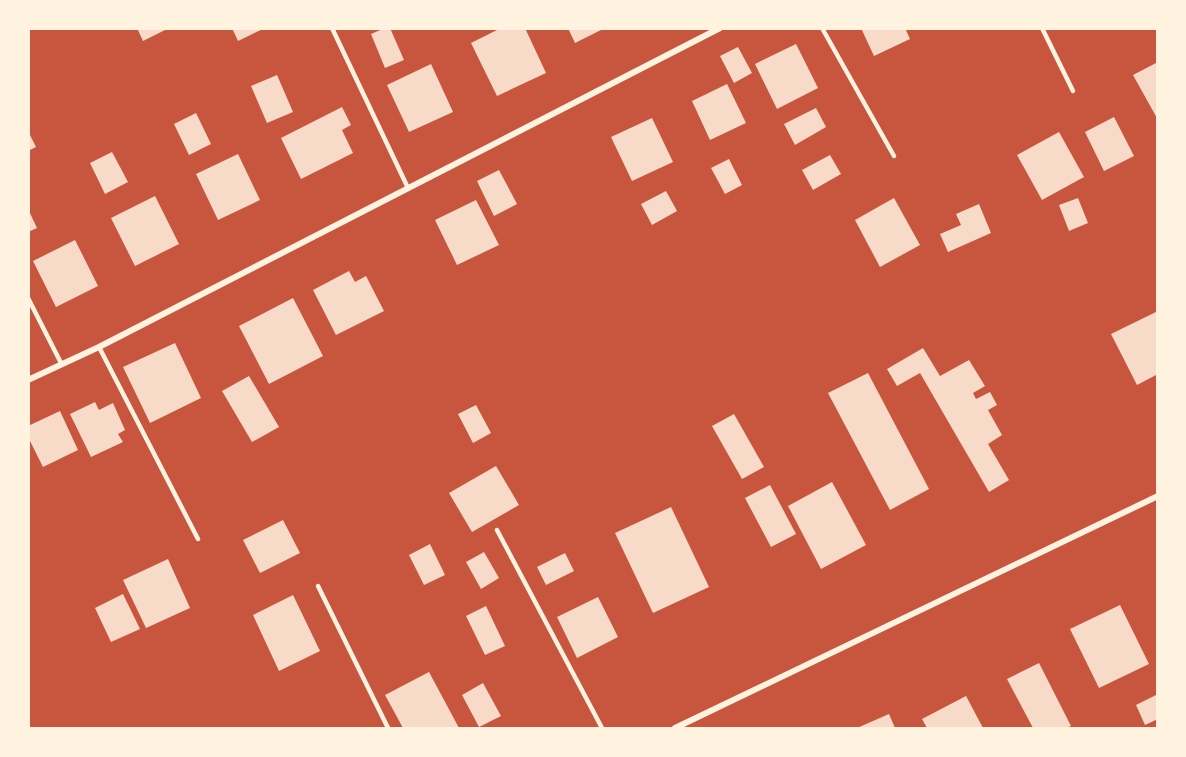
<svg xmlns="http://www.w3.org/2000/svg" width="1186" height="757" font-family="'Fira Sans',sans-serif">
<style>
.building{fill:#f7dbc8}
.lines{fill:none;stroke-linecap:round;stroke-linejoin:round}
.service{stroke:#fff3e0;stroke-width:4.5}
.minor{stroke:#fff3e0;stroke-width:6}
</style>
<rect width="100%" height="100%" fill="#c8553d"/>
<g class="building">
<polygon points="137,28 169,28 143,41"/>
<polygon points="232,28 265,28 238,41"/>
<polygon points="385,28 390,28 404,60 385,68 371,34"/>
<polygon points="501,28 525,28 546,73 497,96 471,43"/>
<polygon points="568,28 600,28 601,30 575,43"/>
<polygon points="861,28 905,28 910,39 874,56"/>
<polygon points="796,44 818,88 777,109 755,64"/>
<polygon points="738,47 752,73 734,83 720,56"/>
<polygon points="1158,62 1158,120 1133,75"/>
<polygon points="431,64 453,112 409,132 387,85"/>
<polygon points="277,75 293,112 267,123 251,86"/>
<polygon points="727,84 746,123 710,140 692,101"/>
<polygon points="342,107 351,125 342,130 353,153 301,179 281,138"/>
<polygon points="816,108 826,127 795,145 784,124"/>
<polygon points="196,113 211,144 189,155 174,124"/>
<polygon points="1114,117 1134,156 1104,171 1085,132"/>
<polygon points="652,118 673,162 632,181 611,137"/>
<polygon points="28,131 36,147 28,151"/>
<polygon points="1059,132 1084,177 1042,200 1017,155"/>
<polygon points="112,152 128,182 105,194 90,163"/>
<polygon points="238,154 260,200 218,220 196,174"/>
<polygon points="830,155 841,174 813,190 802,170"/>
<polygon points="729,159 742,185 725,194 711,168"/>
<polygon points="499,170 517,204 494,216 477,181"/>
<polygon points="666,191 677,211 652,225 641,204"/>
<polygon points="155,196 179,244 135,266 111,218"/>
<polygon points="894,198 920,245 880,267 855,220"/>
<polygon points="1078,198 1088,223 1069,231 1059,205"/>
<polygon points="476,200 499,245 457,265 435,220"/>
<polygon points="979,204 991,233 948,252 940,234 961,225 956,214"/>
<polygon points="28,209 37,228 28,232"/>
<polygon points="75,240 98,286 56,307 33,261"/>
<polygon points="349,271 355,282 366,276 384,311 336,335 313,290"/>
<polygon points="293,298 323,356 269,384 239,326"/>
<polygon points="1158,311 1158,374 1137,385 1111,334"/>
<polygon points="175,343 201,398 150,423 123,367"/>
<polygon points="923,348 940,376 969,360 985,386 973,393 976,399 990,392 997,405 988,410 1002,435 988,444 1009,480 989,492 920,373 897,386 887,369"/>
<polygon points="868,373 929,489 890,510 828,393"/>
<polygon points="249,376 279,427 252,442 222,391"/>
<polygon points="95,402 99,410 113,403 125,430 118,434 123,442 91,457 70,414"/>
<polygon points="476,405 491,433 473,443 458,414"/>
<polygon points="60,411 78,450 43,467 28,437 28,426"/>
<polygon points="734,414 764,467 742,479 712,426"/>
<polygon points="496,466 519,505 472,532 449,493"/>
<polygon points="832,482 866,545 821,569 788,506"/>
<polygon points="770,485 796,534 771,547 745,498"/>
<polygon points="671,507 709,587 653,613 615,533"/>
<polygon points="283,520 300,553 260,573 243,540"/>
<polygon points="430,544 445,575 424,585 409,555"/>
<polygon points="484,552 499,578 481,589 466,562"/>
<polygon points="565,553 574,571 546,585 537,567"/>
<polygon points="168,559 190,608 146,628 123,580"/>
<polygon points="123,594 140,629 111,642 95,608"/>
<polygon points="293,595 320,651 279,671 253,615"/>
<polygon points="598,597 618,637 577,658 557,617"/>
<polygon points="1120,605 1149,664 1099,688 1070,629"/>
<polygon points="486,606 505,646 485,655 466,616"/>
<polygon points="1039,663 1071,726 1066,728 1033,728 1007,679"/>
<polygon points="429,672 459,728 403,728 385,695"/>
<polygon points="483,683 501,716 479,727 462,695"/>
<polygon points="1158,694 1158,719 1145,725 1136,705"/>
<polygon points="966,696 983,728 927,728 922,719"/>
<polygon points="889,714 895,728 857,728"/>
</g>
<g class="lines">
<g class="service">
<polyline points="332,28 408,188"/>
<polyline points="822,28 894,156"/>
<polyline points="1042,28 1073,91"/>
<polyline points="28,298 61,363"/>
<polyline points="99,347 198,539"/>
<polyline points="497,530 602,728"/>
<polyline points="318,586 388,728"/>
</g>
<g class="minor">
<polyline points="28,380 99,347 720,28"/>
<polyline points="675,728 1158,496"/>
</g>
</g>
<rect width="1186" height="757" fill="none" stroke="#fff3e0" stroke-width="60"/>
</svg>
